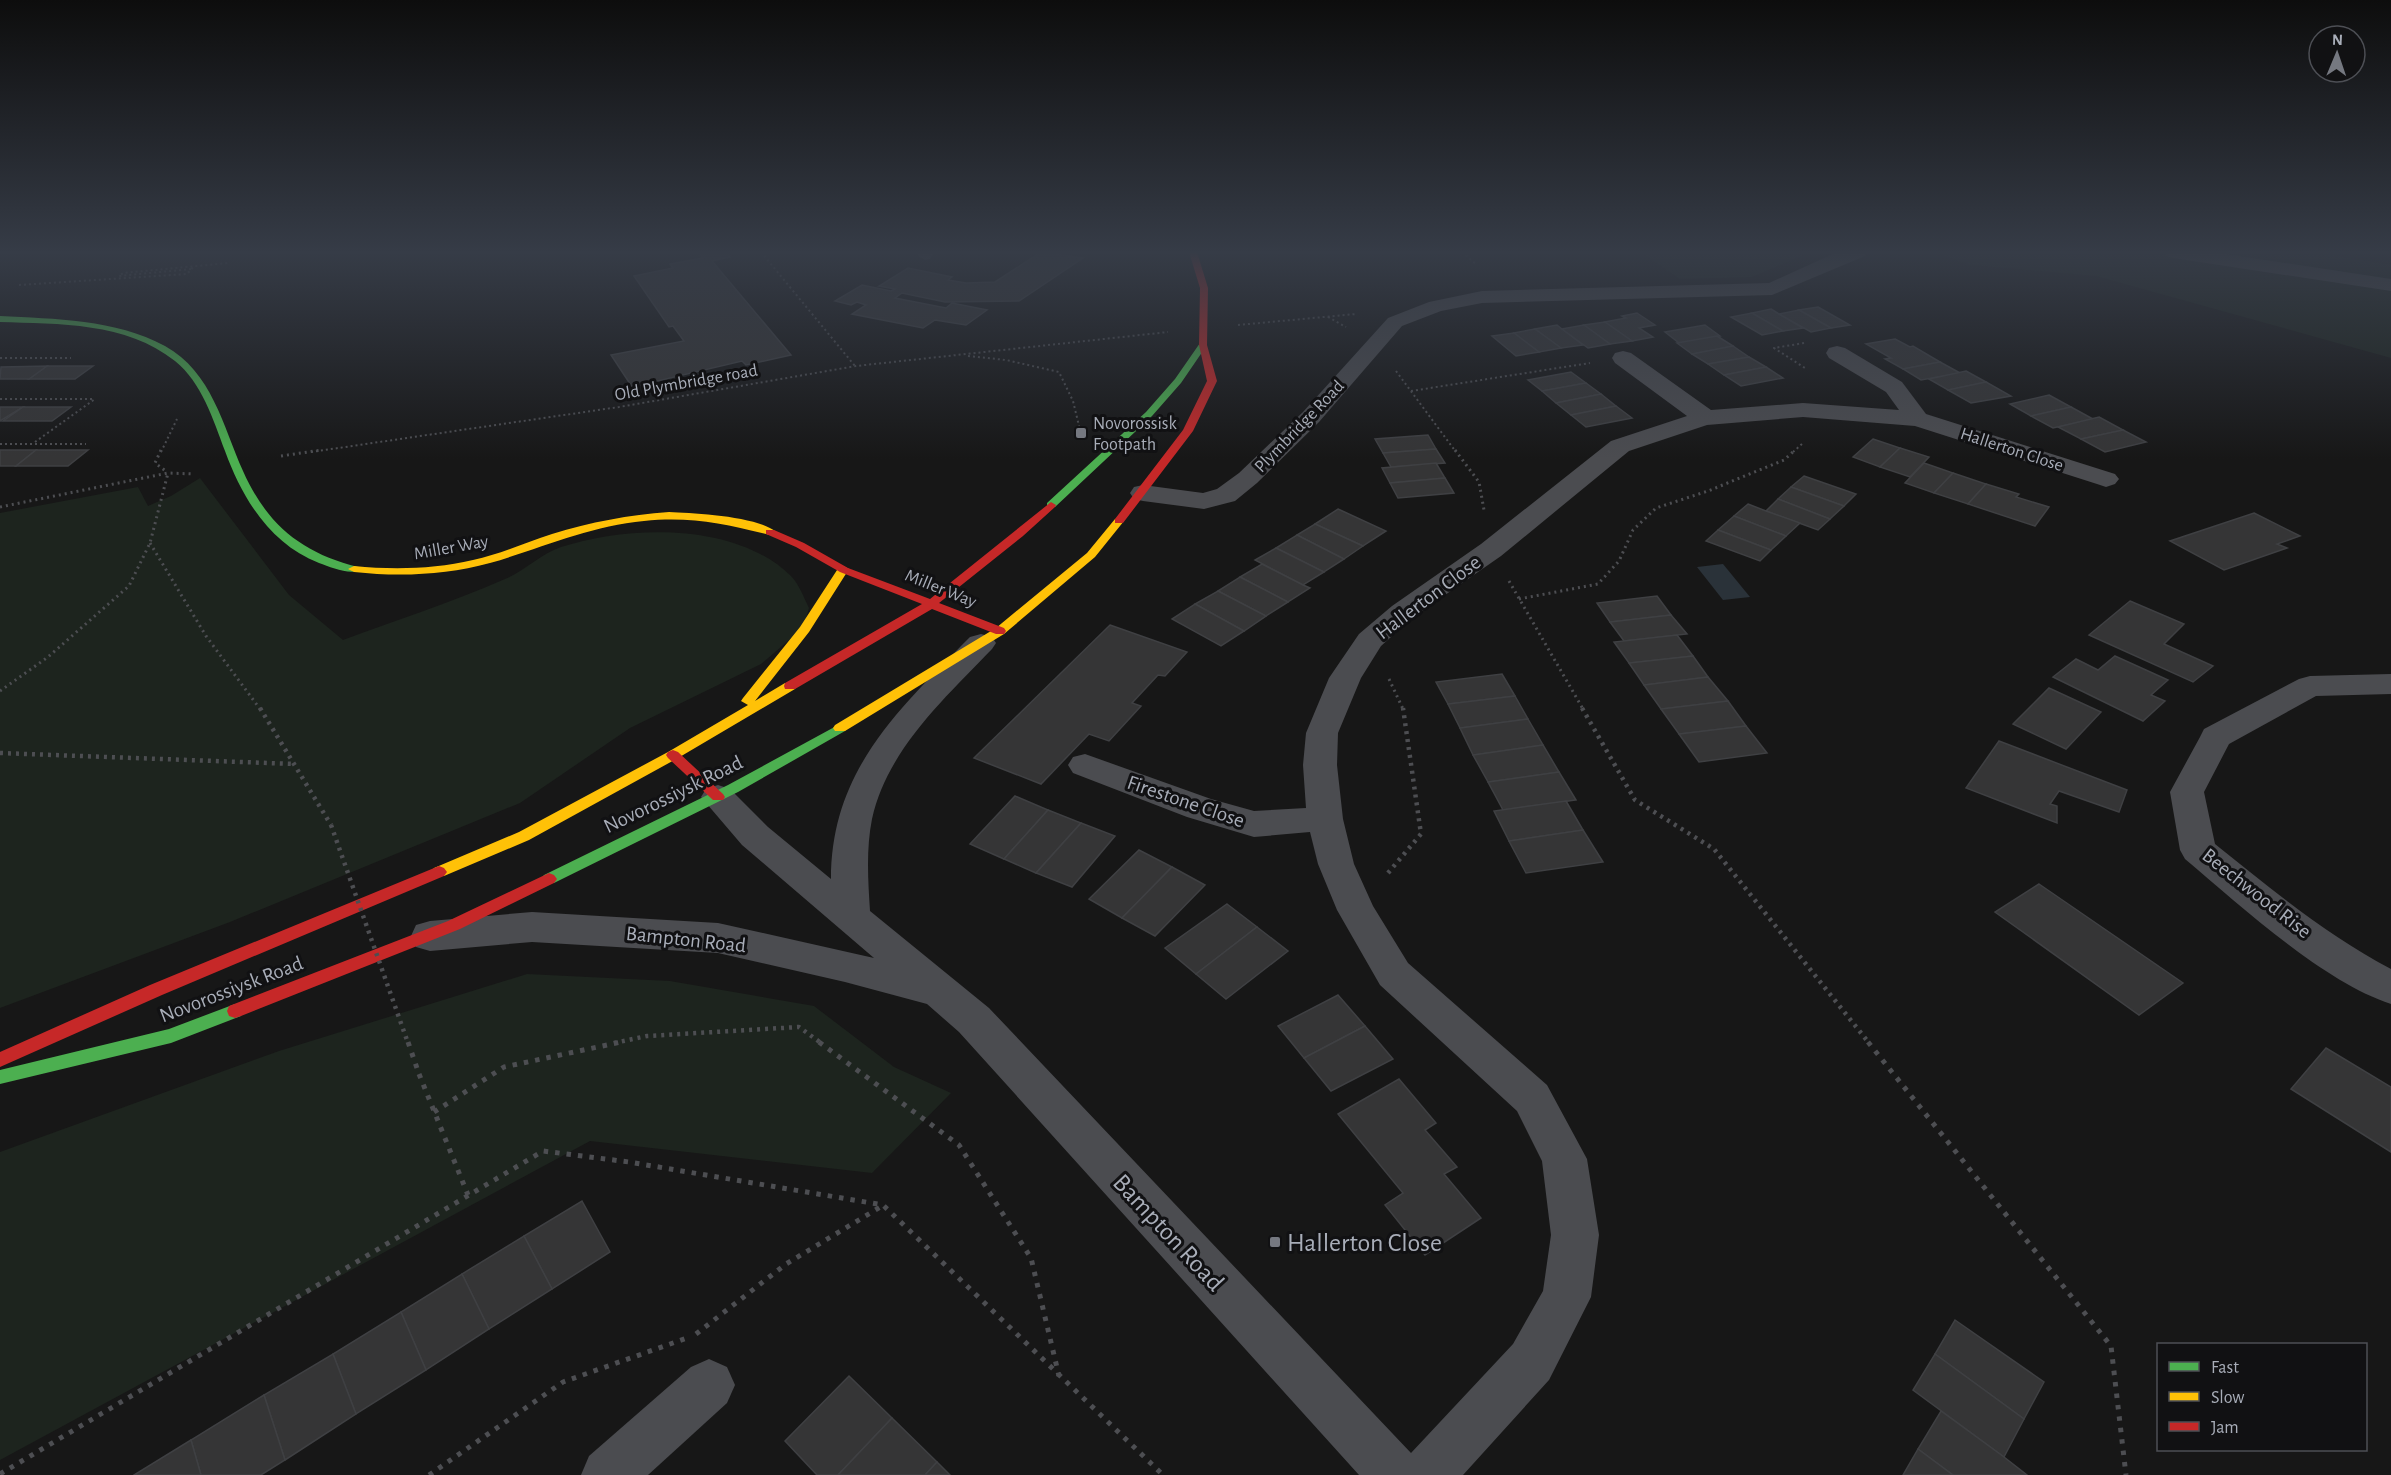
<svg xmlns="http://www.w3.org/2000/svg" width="2391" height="1475" font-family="'Alegreya Sans',sans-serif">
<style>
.green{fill:#1d241e}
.water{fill:#2a3239}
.building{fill:#353536;stroke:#3f4043;stroke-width:1.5}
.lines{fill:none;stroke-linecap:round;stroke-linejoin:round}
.path-far3{stroke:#4d4e52;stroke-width:2;stroke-dasharray:2 3;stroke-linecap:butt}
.path-far2{stroke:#4d4e52;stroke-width:3;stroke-dasharray:2 4;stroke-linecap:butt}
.path-far1{stroke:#4d4e52;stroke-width:4.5;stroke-dasharray:3 5;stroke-linecap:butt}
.path{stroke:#4d4e52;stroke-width:5;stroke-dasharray:4.5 7;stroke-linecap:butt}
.lane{fill:#4b4c50;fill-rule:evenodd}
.street{fill:#4b4c50;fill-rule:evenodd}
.fast{fill:#4caf50;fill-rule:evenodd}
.slow{fill:#ffc107;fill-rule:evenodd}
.jam{fill:#c62828;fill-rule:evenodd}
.path-bridge-far1{stroke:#4d4e52;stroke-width:4.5;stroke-dasharray:3 5;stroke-linecap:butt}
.path-bridge{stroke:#4d4e52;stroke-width:5;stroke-dasharray:4.5 7;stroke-linecap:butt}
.poi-dot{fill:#757880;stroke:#111113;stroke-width:2}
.labels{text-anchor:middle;stroke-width:6;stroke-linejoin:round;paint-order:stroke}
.far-street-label{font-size:18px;fill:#a8adb8;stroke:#111113}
.far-poi-label{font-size:18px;fill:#a8adb8;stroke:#111113;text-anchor:start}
.street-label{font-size:21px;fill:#a8adb8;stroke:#111113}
.near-street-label{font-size:26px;fill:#a8adb8;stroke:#111113}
.near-poi-label{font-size:26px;fill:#a8adb8;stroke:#111113;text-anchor:start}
</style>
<rect width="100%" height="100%" fill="#171717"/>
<g class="green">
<polygon points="1640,252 1810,252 1752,277 1680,279"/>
<polygon points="1933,252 2313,252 2391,265 2391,358 2096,276 1971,265"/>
<path d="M200 478 289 595 343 640C397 620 452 602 505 579 525 571 540 554 561 547 629 525 736 522 791 576 799 584 804 598 809 608L803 628 761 664 630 728 520 803 230 922 0 1008V513L138 487 148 506 171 496Z"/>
<polygon points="527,974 670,981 814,1006 894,1067 951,1093 872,1173 590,1141 0,1460 0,1152 279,1051"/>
</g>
<polygon class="water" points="1723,564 1750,597 1723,600 1697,567"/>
<g class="building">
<polygon points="698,252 725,252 730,257 712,261 791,355 746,365 742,361 632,387 611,355 684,341 673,326 669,327 634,276 673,268 670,264 703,258"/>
<polygon points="1041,252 1083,258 1019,301 945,302 902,293 895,298 946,308 952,303 987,310 966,325 935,320 923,328 852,314 866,305 857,302 851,305 835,301 862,285 891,291 895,289 879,286 908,268 952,277 948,280 966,283 995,282"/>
<polygon points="1818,307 1850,325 1831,328 1799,310"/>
<polygon points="1771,309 1779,314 1803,328 1783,331 1752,313"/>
<polygon points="1799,310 1831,328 1811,332 1779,314"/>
<polygon points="1637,313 1655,325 1639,328 1653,337 1632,341 1605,322 1626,318 1622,316"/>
<polygon points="1752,313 1783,331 1762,335 1731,317"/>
<polygon points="1605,322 1632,341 1610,344 1584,325"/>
<polygon points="1557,325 1562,329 1583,345 1561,348 1535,329"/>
<polygon points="1584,325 1610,344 1588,348 1562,329"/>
<polygon points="1705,325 1720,336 1679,343 1665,332"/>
<polygon points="1535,329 1561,348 1539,352 1514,333"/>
<polygon points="1514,333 1539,352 1516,356 1492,336"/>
<polygon points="1717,336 1733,346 1692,354 1677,343"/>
<polygon points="1895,339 1910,347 1913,346 1940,362 1903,369 1885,359 1891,358 1866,344"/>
<polygon points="1733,346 1749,357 1708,364 1692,354"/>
<polygon points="1749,357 1766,367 1724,375 1708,364"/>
<polygon points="1940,362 1960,373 1921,380 1903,369"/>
<polygon points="47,366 93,366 75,379 29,379"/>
<polygon points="47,366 29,379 0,379 1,367"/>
<polygon points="1766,367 1783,378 1741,386 1724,375"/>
<polygon points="1966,371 1986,382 1948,390 1929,379"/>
<polygon points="1571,372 1586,383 1542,391 1528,380"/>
<polygon points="1986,382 2011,396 1971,403 1948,390"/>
<polygon points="1586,383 1601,394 1556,403 1542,391"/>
<polygon points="1601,394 1616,406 1571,415 1556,403"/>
<polygon points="2049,395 2071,407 2031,416 2010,404"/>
<polygon points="1616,406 1632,418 1586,427 1571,415"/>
<polygon points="0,407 23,407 0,421"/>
<polygon points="23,407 71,407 52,421 3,421"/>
<polygon points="2071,407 2093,419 2053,428 2031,416"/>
<polygon points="2099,417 2123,430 2081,439 2058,427"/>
<polygon points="2123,430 2146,442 2105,452 2081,439"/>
<polygon points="1428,435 1436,449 1383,453 1375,439"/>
<polygon points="1873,439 1900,448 1880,467 1853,457"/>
<polygon points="1900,448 1929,457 1910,477 1880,467"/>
<polygon points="1436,449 1445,463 1391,467 1383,453"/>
<polygon points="0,450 36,450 16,466 0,466"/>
<polygon points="36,450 88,450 68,466 16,466"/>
<polygon points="1436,463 1445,478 1390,483 1382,468"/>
<polygon points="1924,463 1953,473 1934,493 1905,483"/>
<polygon points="1953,473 1986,484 1968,504 1934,493"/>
<polygon points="1804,476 1856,494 1844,506 1791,487"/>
<polygon points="1445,478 1454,493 1398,498 1390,483"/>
<polygon points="1986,484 2019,494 2016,497 2049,507 2035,526 1968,504"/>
<polygon points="1791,487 1844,506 1830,519 1778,499"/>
<polygon points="1778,499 1830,519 1818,530 1766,511"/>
<polygon points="1748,504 1766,511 1800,523 1786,536 1734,516"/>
<polygon points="1338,509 1386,531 1363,546 1315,524"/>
<polygon points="2254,513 2300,536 2277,544 2287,548 2224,570 2170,541"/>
<polygon points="1734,516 1786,536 1771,550 1718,530"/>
<polygon points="1315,524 1363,546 1344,559 1297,535"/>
<polygon points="1718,530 1771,550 1760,561 1706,541"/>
<polygon points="1297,535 1344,559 1324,572 1276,548"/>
<polygon points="1276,548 1324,572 1303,585 1255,560"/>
<polygon points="1262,564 1303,585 1310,588 1288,602 1240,577"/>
<polygon points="1240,577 1288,602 1266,616 1218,591"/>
<polygon points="1218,591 1266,616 1244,631 1195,604"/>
<polygon points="1657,596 1671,615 1610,622 1597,603"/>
<polygon points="2130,601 2184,624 2164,644 2213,666 2193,682 2089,635"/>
<polygon points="1195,604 1244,631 1221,646 1172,619"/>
<polygon points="1671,615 1687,634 1624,641 1610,622"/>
<polygon points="1110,625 1187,652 1165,676 1158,675 1132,703 1141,706 1109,741 1089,734 1041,784 974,758"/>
<polygon points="1677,635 1693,656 1629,663 1614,642"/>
<polygon points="1693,656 1708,677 1644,685 1629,663"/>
<polygon points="2115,656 2168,680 2151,695 2165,701 2143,721 2053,677 2076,659 2098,670"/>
<polygon points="1502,674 1515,696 1448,704 1436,682"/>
<polygon points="1708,677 1728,701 1661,709 1644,685"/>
<polygon points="2049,688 2101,712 2066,749 2013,724"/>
<polygon points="1515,696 1528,719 1460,728 1448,704"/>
<polygon points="1728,701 1746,726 1679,734 1661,709"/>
<polygon points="1528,719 1543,745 1473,755 1460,728"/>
<polygon points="1746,726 1767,753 1699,762 1679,734"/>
<polygon points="1999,741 2127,790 2119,812 2059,791 2050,804 2057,806 2057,823 1966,788"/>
<polygon points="1543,745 1559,772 1488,782 1473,755"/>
<polygon points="1559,772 1576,800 1503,810 1488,782"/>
<polygon points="1015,796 1048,810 1004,859 970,844"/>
<polygon points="1566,801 1583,830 1509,841 1494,811"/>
<polygon points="1048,810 1081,823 1036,873 1004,859"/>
<polygon points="1081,823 1115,836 1072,887 1036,873"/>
<polygon points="1583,830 1603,862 1526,873 1509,841"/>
<polygon points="1139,850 1172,867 1122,918 1089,899"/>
<polygon points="1172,867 1205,885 1155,936 1122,918"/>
<polygon points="2039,884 2183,983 2139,1015 1995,912"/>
<polygon points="1227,904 1257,927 1196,974 1165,948"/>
<polygon points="1257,927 1288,951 1226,999 1196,974"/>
<polygon points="1338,995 1365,1026 1304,1058 1278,1026"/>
<polygon points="1365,1026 1393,1059 1331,1091 1304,1058"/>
<polygon points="2326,1048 2391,1087 2391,1152 2291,1089"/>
<polygon points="1399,1079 1436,1123 1425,1130 1457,1167 1444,1174 1481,1218 1425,1255 1385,1205 1403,1193 1338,1114"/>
<polygon points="582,1201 610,1252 552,1289 524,1236"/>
<polygon points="524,1236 552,1289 489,1329 462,1274"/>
<polygon points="462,1274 489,1329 426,1370 401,1312"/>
<polygon points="401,1312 426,1370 356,1414 333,1354"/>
<polygon points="1955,1320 2044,1382 2024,1419 1935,1354"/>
<polygon points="333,1354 356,1414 285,1460 264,1395"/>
<polygon points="1935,1354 2024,1419 2004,1457 1913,1390"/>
<polygon points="849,1376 892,1418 838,1475 817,1475 785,1441"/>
<polygon points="264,1395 285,1460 261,1475 201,1475 191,1440"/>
<polygon points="1941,1411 2004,1457 2027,1475 1953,1475 1918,1449"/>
<polygon points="892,1418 937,1462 925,1475 838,1475"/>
<polygon points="191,1440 201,1475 134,1475"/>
<polygon points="1918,1449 1953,1475 1903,1475"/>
<polygon points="937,1462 950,1475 925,1475"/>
</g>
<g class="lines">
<g class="path-far3">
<polyline points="761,252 855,366"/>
<polyline points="1462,252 1477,265"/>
<polyline points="191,269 119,276 123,273 228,263"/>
<polyline points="19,285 187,274 194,266"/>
<polyline points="1328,317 1346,327"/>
<polyline points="1238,325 1356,314"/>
<polyline points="1804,343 1774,348 1805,368"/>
<polyline points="968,356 1006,360 1059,372 1073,401 1080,430"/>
<polyline points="0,358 71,358"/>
<polyline points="1396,371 1456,452"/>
<polyline points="1411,391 1590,363"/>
<polyline points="0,399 95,399"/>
<polyline points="35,442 95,399"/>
<polyline points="0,444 86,444"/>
<polyline points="161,452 177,419"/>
<polyline points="311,452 619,407 856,366 1168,332"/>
<polyline points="1793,452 1802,444"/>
</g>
<g class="path-far2">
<polyline points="161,450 155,463 167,472"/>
<polyline points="1455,450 1479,482 1484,510"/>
<polyline points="281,456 321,450"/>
<polyline points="0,507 168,473 194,474"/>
<polyline points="150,543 206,636 260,709"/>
<polyline points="1509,581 1583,709"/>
<polyline points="1519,599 1598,584 1619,561 1633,530 1656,508 1708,491 1784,460 1795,450"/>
<polyline points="1389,679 1403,709"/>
<polyline points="0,691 48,657 129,586 150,543 168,473"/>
</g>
<g class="path-far1">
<polyline points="260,708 331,825"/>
<polyline points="1582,708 1635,800 1714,849 1869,1043"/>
<polyline points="0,753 295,764"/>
<polyline points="1388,873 1421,834 1403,708"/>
<polyline points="614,1043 647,1036 799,1027 821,1043"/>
</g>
<g class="path">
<polyline points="819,1042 959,1145 1031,1258 1059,1376"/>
<polyline points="1868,1042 2111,1346 2126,1475"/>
<polyline points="419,1074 468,1195"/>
<polyline points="434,1112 504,1067 621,1042"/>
<polyline points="696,1334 786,1264 882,1206"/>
<polyline points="0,1474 543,1151 629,1162 883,1205 1163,1475"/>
<polyline points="429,1475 563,1382 687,1338"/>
</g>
<polygon class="lane" points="919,252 934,252 930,259 925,260 918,256"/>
<g class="street">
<polygon points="1867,252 1865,256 1772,295 1482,303 1441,311 1402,326 1319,422 1257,483 1235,501 1204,509 1143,501 1134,499 1130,493 1134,487 1143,485 1203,493 1217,489 1239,473 1303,412 1388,318 1429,302 1482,291 1769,283 1835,253"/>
<polygon points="2164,252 2213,252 2391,279 2391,291 2173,258 2166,256"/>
<path d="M1837 346 1845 348 1902 382 1926 414 2115 474 2119 479 2115 484 2106 487 2097 484 1915 426 1803 417 1707 425 1629 451 1501 556 1412 618 1381 646 1361 678 1338 733 1337 765 1343 819 1354 864 1373 906 1408 963 1547 1085 1587 1159 1599 1235 1591 1297 1549 1380 1463 1475H1359L959 1032 927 1004 845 982 718 953 532 942 430 951 416 947 411 936 416 925 430 921 532 912 718 923 874 958 742 845 701 797 706 789 718 785 730 789 768 827 831 879C831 770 899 709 970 637L981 634 992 637 996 643 992 649C945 698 887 750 872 819 866 849 868 880 870 911L989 1008 1411 1453 1513 1344 1543 1291 1551 1235 1542 1161 1517 1111 1380 985 1337 910 1318 864 1310 832 1254 837 1187 817 1073 773 1068 765 1073 757 1085 754 1211 799 1254 811 1306 808 1303 765 1306 733 1329 678 1359 634 1392 606 1481 544 1611 441 1687 416 1615 363 1612 358 1615 353 1623 351 1631 353 1711 410 1803 403 1899 410 1886 392 1829 358 1826 353 1829 348Z"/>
<path d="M2391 674V694L2316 696 2229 744 2204 792 2215 844C2271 889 2327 935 2391 969V1004C2323 982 2241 906 2185 859L2180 850 2170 792 2200 737 2204 729 2299 679 2310 676Z"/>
<polygon points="709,1359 727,1367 735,1385 727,1403 648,1475 581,1475 589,1456 691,1367"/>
</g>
<g class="fast">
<path d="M0 316C55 319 115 319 165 346 212 372 223 426 243 471 267 525 302 553 358 567L360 569 358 571C346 574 330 567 319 563 270 544 242 498 225 451 213 419 202 383 175 361 126 322 59 324 0 322Z"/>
<polygon points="1200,343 1207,345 1181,383 1152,416 1055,507 1047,507 1047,503 1146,412 1175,379"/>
<polygon points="840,724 845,725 847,728 845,731 738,792 554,883 544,883 541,879 544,875 728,785"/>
<polygon points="235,1004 241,1006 243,1011 241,1016 171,1043 0,1084 0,1070 169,1029"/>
</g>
<g class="slow">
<path d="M669 512C694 513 757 516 776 532L770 535C726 524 690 516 644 521 590 526 542 548 490 563 446 575 400 577 354 572L348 569 354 566C394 570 434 569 473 560 500 554 525 543 552 534 590 522 629 515 669 512Z"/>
<polygon points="1119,518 1124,521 1095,557 1004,634 845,731 835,731 833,728 835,725 996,628 1087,553 1115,519"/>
<polygon points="843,566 849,569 809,632 755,701 785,683 795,683 796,686 795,689 678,758 529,840 444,876 434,876 431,872 434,868 519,832 668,752 748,705 741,701 743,698 800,627 839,567"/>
</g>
<g class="jam">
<polygon points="1189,252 1197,252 1208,288 1207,345 1217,381 1193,431 1123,523 1115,523 1115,519 1183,430 1207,381 1199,345 1200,288"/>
<polygon points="1051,502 1056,505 1055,507 1023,536 939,603 1004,628 1006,631 1004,634 996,634 932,609 795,689 785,689 784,686 785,683 922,604 840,572 796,547 766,534 766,530 774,530 804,543 848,568 930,599"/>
<polygon points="673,750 678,752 723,794 725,797 723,800 713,800 668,758 666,755 668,752"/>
<polygon points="439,866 444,868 447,872 444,876 162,995 0,1067 0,1052 150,985"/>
<polygon points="549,873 554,875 557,879 554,883 460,929 241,1016 235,1018 229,1016 227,1011 229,1006 448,921"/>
</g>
<polyline class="path-bridge-far1" points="331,825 408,1043"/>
<polyline class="path-bridge" points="408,1042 419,1074"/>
</g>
<linearGradient id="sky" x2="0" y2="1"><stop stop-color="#0d0d0d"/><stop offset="0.55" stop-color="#363c47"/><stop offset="1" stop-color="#363c47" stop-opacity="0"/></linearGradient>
<rect width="2391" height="459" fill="url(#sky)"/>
<g class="poi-dot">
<rect x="1075" y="427" width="12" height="12" rx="3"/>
<rect x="1269" y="1236" width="12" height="12" rx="3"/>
</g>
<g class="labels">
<g class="far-street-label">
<text transform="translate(686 382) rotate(-10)" y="6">Old Plymbridge road</text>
<text transform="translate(1299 426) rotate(-46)" y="6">Plymbridge Road</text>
<text transform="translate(2012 449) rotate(18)" y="6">Hallerton Close</text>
<text transform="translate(451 547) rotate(-10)" y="6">Miller Way</text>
<text transform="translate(941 588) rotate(22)" y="6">Miller Way</text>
</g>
<g class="far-poi-label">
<text x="1093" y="429">Novorossisk<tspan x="1093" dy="21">Footpath</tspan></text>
</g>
<g class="street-label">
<text transform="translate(1428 597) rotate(-37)" y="7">Hallerton Close</text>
<text transform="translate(673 794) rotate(-26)" y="7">Novorossiysk Road</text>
<text transform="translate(1186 801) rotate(19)" y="7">Firestone Close</text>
<text transform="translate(2257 893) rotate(38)" y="7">Beechwood Rise</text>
<text transform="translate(686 939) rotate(6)" y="7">Bampton Road</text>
<text transform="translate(231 989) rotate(-21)" y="7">Novorossiysk Road</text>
</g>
<g class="near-street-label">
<text transform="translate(1169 1232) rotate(47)" y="9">Bampton Road</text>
</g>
<g class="near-poi-label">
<text x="1287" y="1251">Hallerton Close</text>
</g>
</g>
<rect x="2157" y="1343" width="210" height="108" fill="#111113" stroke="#4d4f55" stroke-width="1.5"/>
<rect x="2169" y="1362" width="30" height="9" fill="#4caf50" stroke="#4d4f55" stroke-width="1.5"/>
<text x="2211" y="1373" font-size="18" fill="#a8adb8">Fast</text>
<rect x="2169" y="1392" width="30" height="9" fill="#ffc107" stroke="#4d4f55" stroke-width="1.5"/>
<text x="2211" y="1403" font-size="18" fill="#a8adb8">Slow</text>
<rect x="2169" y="1422" width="30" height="9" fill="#c62828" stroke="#4d4f55" stroke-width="1.5"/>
<text x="2211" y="1433" font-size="18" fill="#a8adb8">Jam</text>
<g transform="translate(2337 54) rotate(2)"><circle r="28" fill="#111113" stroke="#4d4f55" stroke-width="1.5"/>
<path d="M0-4.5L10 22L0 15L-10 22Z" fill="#757880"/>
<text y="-9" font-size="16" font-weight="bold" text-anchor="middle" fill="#a8adb8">N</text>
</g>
</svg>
